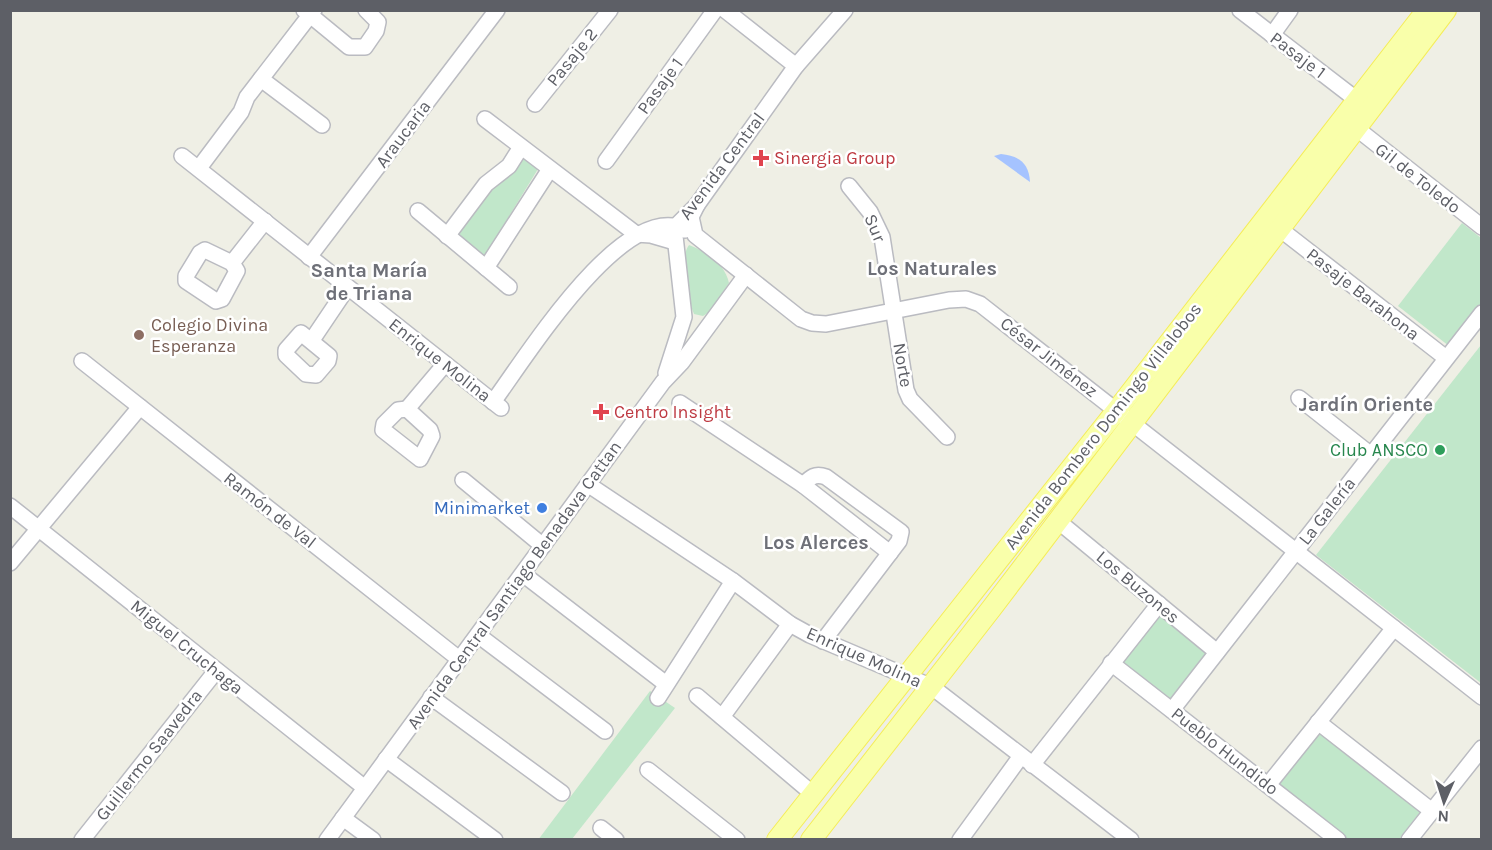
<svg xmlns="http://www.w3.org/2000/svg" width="1492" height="850" font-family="Karla,sans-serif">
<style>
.green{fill:#c1e7ca}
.water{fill:#a5c3ff}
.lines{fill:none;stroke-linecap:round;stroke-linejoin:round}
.minor-casing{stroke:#babbc1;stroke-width:18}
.major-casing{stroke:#f5ed58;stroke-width:22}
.minor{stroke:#fff;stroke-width:15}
.major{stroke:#f9ffaa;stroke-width:20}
.health-dot{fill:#e0444e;stroke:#fff;stroke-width:2}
.education-dot{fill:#8d6e63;stroke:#fff;stroke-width:2}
.leisure-dot{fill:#2e9e5b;stroke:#fff;stroke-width:2}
.shop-dot{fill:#3f7fe0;stroke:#fff;stroke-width:2}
.labels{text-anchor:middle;stroke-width:5;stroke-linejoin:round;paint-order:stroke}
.street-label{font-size:18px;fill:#5d5f66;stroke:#fff}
.health-label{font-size:18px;fill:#be3a42;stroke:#fff;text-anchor:start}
.education-label{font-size:18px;fill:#785e54;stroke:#fff;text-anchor:start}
.leisure-label{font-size:18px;fill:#27864d;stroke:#fff;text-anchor:end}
.shop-label{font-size:18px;fill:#366cbe;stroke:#fff;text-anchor:end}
.neighbourhood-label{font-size:20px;font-weight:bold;fill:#6e7078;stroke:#fff}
</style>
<rect width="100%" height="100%" fill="#efefe5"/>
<g class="green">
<polygon points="523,157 538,169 484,257 456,234 489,187"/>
<polygon points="1462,223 1481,238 1481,304 1449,346 1398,306"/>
<path d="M689 245C707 252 725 264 729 283L711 311 703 316 694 314C687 298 678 260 689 245Z"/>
<polygon points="1481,345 1481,683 1316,555"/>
<polygon points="1159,610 1211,654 1171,705 1117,663"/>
<polygon points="650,691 675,708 572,839 538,840"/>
<polygon points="1322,731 1421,811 1399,839 1347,839 1276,786"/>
</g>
<path class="water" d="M1001 154C1020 156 1029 164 1030 182L994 156Z"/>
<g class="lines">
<g class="minor-casing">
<g id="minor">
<polyline points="304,10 349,47 365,47 376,31 378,22 366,10"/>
<polyline points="725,10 796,66"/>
<polyline points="1240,10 1357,100"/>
<polyline points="1272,35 1290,10"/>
<polyline points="261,79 322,125"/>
<polyline points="535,104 610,10"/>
<polyline points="485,119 636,234"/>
<polyline points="1356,128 1482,227"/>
<polyline points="182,156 501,408"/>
<polyline points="606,161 715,10"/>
<polyline points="199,168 241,112 247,97 314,10"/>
<polyline points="849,186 870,212 882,237 906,390 910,399 947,437"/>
<polyline points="697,205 691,217 695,235 801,319 812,323 826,324 949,300 966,299 980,304 1482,697"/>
<polyline points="418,211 509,287"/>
<polyline points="1280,229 1446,358"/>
<polyline points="636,234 651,235 675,242"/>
<polyline points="447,236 486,184 509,166 521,147"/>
<polygon points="205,250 232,263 237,271 222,299 216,301 186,281 186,276 200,253"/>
<polyline points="309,257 497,10"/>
<polyline points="232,263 265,221"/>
<polyline points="486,268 550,169"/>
<polygon points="301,333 329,356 328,361 316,375 306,374 286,355 286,350"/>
<polyline points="312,340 347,288"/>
<polyline points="82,361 459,659"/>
<polyline points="666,373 684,317 675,236 679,223 697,205 796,66 845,10"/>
<polyline points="1299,398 1371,455"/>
<path d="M493 402C525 359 624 198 685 230"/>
<path d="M680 403 803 485C811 477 815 473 826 477L901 532 899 541 823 641"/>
<polygon points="407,409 430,430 432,436 420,459 383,430 384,424 398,410"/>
<polyline points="407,409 445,364"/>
<polyline points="463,480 543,546"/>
<polyline points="589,485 733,581 790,624 810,635 932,687 1131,840"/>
<polyline points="803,485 890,553"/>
<polyline points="10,506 365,788"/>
<polyline points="1058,521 1217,652"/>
<polyline points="10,563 140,407"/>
<polyline points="523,574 666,684"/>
<polyline points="478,635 605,731"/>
<polyline points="1111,663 1338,840"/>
<polyline points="697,696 813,794"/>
<polyline points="431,697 562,793"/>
<polyline points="658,698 733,581"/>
<polyline points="1172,710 1482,313"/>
<polyline points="722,717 790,624"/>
<polyline points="1318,722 1432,811"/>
<polyline points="386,759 495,840"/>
<polyline points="1032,765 1159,604"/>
<polyline points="648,770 737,840"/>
<polyline points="1268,785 1394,628"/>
<polyline points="343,818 373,840"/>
<polyline points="601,828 616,840"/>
<polyline points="82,840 216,671"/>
<polyline points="327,840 663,382 682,362 746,275"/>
<polyline points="960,840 1021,756"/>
<polyline points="1409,840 1482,748"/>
</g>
</g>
<g class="major-casing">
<g id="major">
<polyline points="777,840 1117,410 1427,10"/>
<polyline points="811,840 991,609 1446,10"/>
</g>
</g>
<use href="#minor" class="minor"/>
<use href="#major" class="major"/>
</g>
<g class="health-dot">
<path d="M758 149h6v6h6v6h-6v6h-6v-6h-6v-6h6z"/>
<path d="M598 403h6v6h6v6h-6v6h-6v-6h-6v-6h6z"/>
</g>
<circle class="education-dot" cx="139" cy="335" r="6"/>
<circle class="leisure-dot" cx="1440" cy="450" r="6"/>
<circle class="shop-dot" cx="542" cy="508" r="6"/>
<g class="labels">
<g class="street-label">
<text transform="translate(1298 55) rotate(37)" y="6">Pasaje 1</text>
<text transform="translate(572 57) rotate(-51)" y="6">Pasaje 2</text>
<text transform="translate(660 86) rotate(-54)" y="6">Pasaje 1</text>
<text transform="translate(403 134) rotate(-53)" y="6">Araucaria</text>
<text transform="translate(722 166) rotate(-53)" y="6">Avenida Central</text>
<text transform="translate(1418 178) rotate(38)" y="6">Gil de Toledo</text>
<text transform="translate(875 228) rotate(67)" y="6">Sur</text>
<text transform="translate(1363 294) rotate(38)" y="6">Pasaje Barahona</text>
<text transform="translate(1049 357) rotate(38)" y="6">César Jiménez</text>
<text transform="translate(440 360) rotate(38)" y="6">Enrique Molina</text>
<text transform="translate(903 365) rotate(80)" y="6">Norte</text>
<text transform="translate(1103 426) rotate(-52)" y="6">Avenida Bombero Domingo Villalobos</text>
<text transform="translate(270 510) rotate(38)" y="6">Ramón de Val</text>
<text transform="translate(1327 511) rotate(-52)" y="6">La Galería</text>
<text transform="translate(514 585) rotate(-54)" y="6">Avenida Central Santiago Benadava Cattan</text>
<text transform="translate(1138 587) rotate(40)" y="6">Los Buzones</text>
<text transform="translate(187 647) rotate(39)" y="6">Miguel Cruchaga</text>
<text transform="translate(864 657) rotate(24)" y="6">Enrique Molina</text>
<text transform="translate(1225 751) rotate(38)" y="6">Pueblo Hundido</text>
<text transform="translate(149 755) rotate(-52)" y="6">Guillermo Saavedra</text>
</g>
<g class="health-label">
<text x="774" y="164">Sinergia Group</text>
<text x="614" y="418">Centro Insight</text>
</g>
<g class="education-label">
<text x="151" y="331">Colegio Divina<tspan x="151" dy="21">Esperanza</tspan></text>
</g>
<g class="leisure-label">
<text x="1428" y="456">Club ANSCO</text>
</g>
<g class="shop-label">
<text x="530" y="514">Minimarket</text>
</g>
<g class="neighbourhood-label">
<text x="932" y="275">Los Naturales</text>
<text x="369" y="277">Santa María<tspan x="369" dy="23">de Triana</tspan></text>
<text x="1366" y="411">Jardín Oriente</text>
<text x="816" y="549">Los Alerces</text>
</g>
</g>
<rect width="1492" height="850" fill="none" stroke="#5d5f66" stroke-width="24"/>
<g transform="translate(1444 802) rotate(183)" stroke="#ffffff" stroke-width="4.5" paint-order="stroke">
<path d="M0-4.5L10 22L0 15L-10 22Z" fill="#5d5f66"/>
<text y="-9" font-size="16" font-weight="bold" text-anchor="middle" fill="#5d5f66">N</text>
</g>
</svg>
